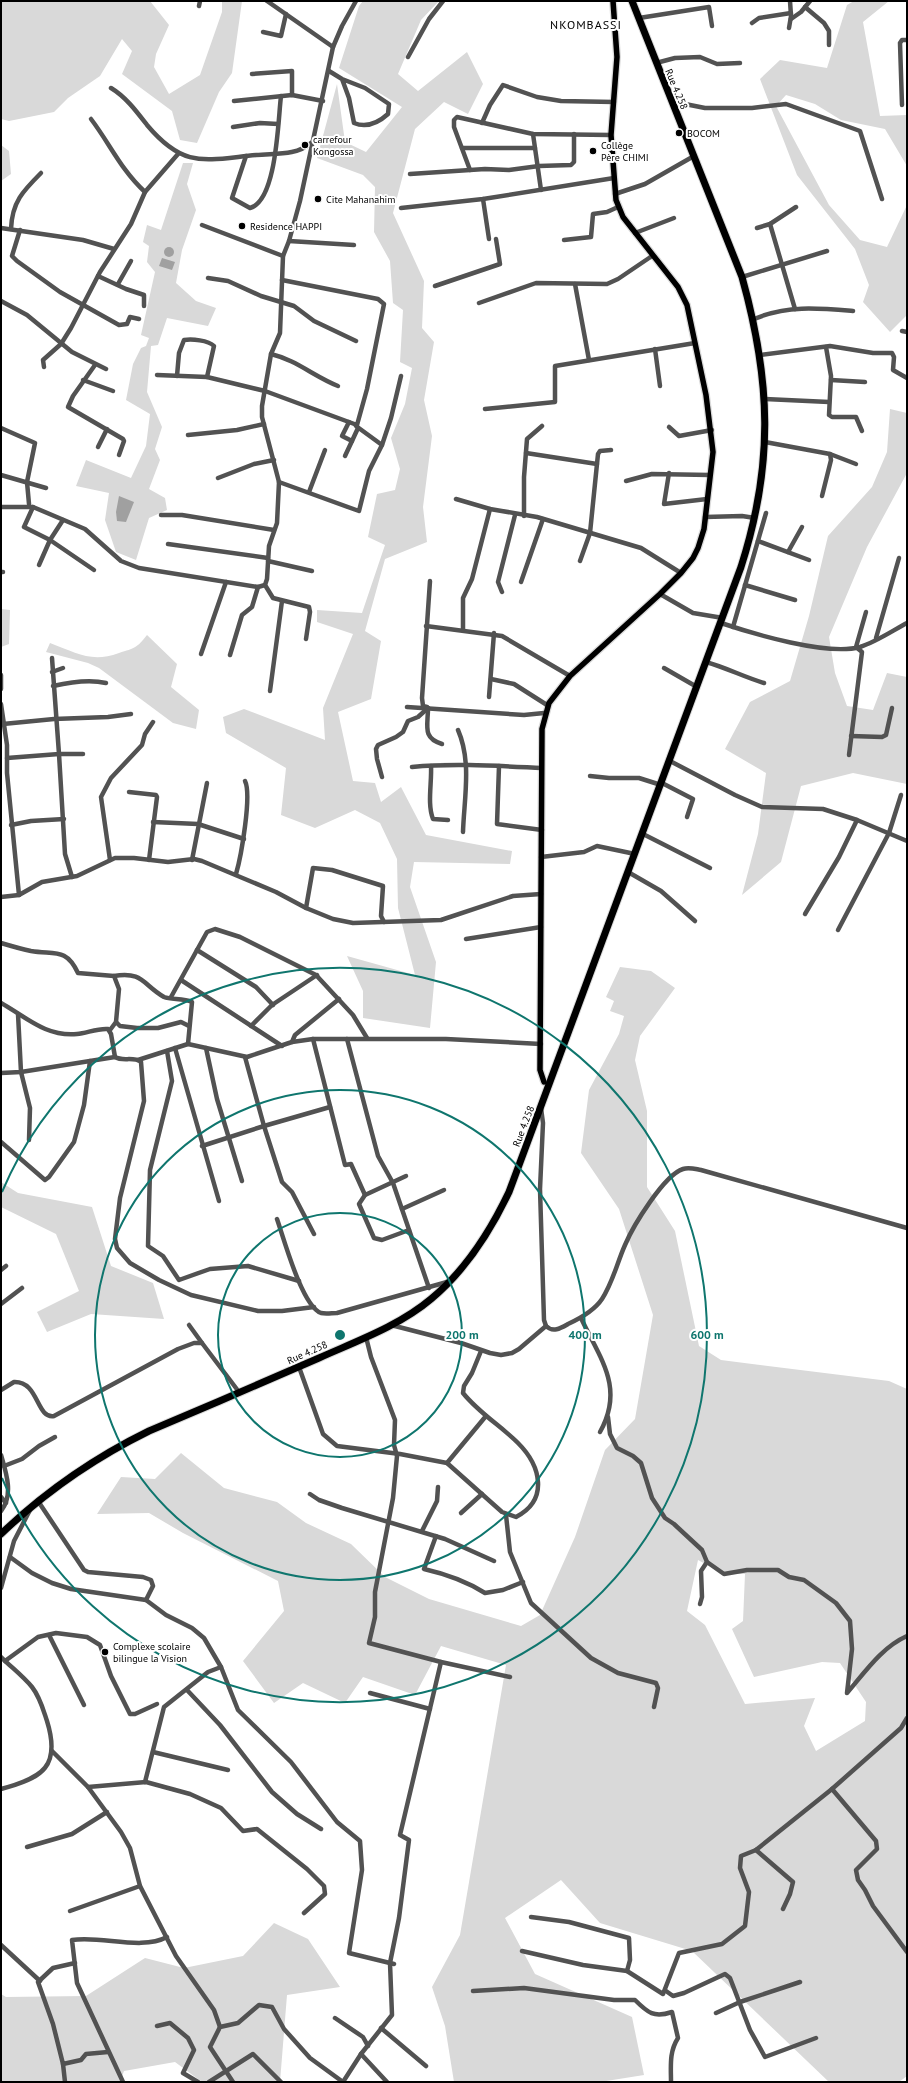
<svg xmlns="http://www.w3.org/2000/svg" width="908" height="2083" font-family="'PT Sans',sans-serif">
<style>
.green{fill:#d9d9d9;fill-rule:evenodd}
.water{fill:#a0a0a0}
.lines{fill:none;stroke-linecap:round;stroke-linejoin:round}
.major-casing{stroke:#dbdbdb;stroke-width:8}
.highway-casing{stroke:#dbdbdb;stroke-width:9}
.minor{stroke:#525252;stroke-width:4.5}
.major{stroke:#000;stroke-width:5.5}
.highway{stroke:#000;stroke-width:7}
.ring{fill:none;stroke:#0f766e;stroke-width:2}
.poi-dot{fill:#000;stroke:#fff;stroke-width:1.5}
.labels{text-anchor:middle;stroke-width:4;stroke-linejoin:round;paint-order:stroke}
.street-label{font-size:10px;fill:#000;stroke:#fff}
.poi-label{font-size:10px;fill:#000;stroke:#fff;text-anchor:start}
.quarter-label{font-size:12px;letter-spacing:1px;fill:#000;stroke:#fff}
.centre{fill:#0f766e;stroke:#fff;stroke-width:2}
.ring-label{font-size:12px;text-anchor:middle;font-weight:bold;fill:#0f766e;stroke:#fff;stroke-width:4;stroke-linejoin:round;paint-order:stroke}
</style>
<rect width="100%" height="100%" fill="#fff"/>
<g class="green">
<polygon points="1,1 150,1 169,25 156,54 154,67 169,94 200,75 222,12 222,1 242,1 232,73 219,92 197,143 180,140 172,111 122,74 132,51 122,39 100,76 68,98 54,112 9,121 1,119"/>
<polygon points="363,1 439,1 421,20 398,74 418,91 467,52 483,84 468,114 444,102 415,129 393,213 424,281 422,328 434,342 424,400 432,436 423,507 427,542 385,559 365,631 381,641 371,699 338,712 353,781 375,783 381,802 401,787 426,835 512,851 510,864 414,862 410,887 436,962 430,1028 363,1018 363,991 347,956 415,975 398,908 397,859 380,823 355,810 315,828 281,815 286,768 226,733 223,717 244,709 325,740 323,708 353,634 317,622 317,610 362,613 385,545 368,537 377,494 395,490 400,469 391,438 405,404 412,368 400,362 403,310 393,303 390,261 374,232 375,187 363,175 317,158 337,84 345,142 366,152 402,107 339,68 359,6"/>
<polygon points="854,1 889,1 863,22 880,116 907,115 907,166 885,129 841,120 815,104 786,95 776,106 829,205 860,240 887,247 907,205 907,315 890,332 863,302 869,285 855,249 797,175 760,79 780,60 827,68 847,5"/>
<polygon points="1,145 9,151 11,174 1,181"/>
<polygon points="183,163 193,163 187,184 196,210 182,250 176,283 196,301 216,308 208,326 167,318 158,345 151,346 147,392 162,427 155,449 160,460 149,489 165,498 167,510 149,518 136,560 116,552 105,520 109,493 76,486 86,460 131,478 146,446 150,414 126,400 133,364 141,348 146,346 149,338 141,335 155,272 147,262 149,246 143,242 147,225 161,230"/>
<polygon points="890,409 907,413 907,473 867,547 829,637 835,673 847,706 873,710 887,673 907,677 907,784 853,773 801,786 781,862 742,895 758,834 766,773 725,749 750,702 790,681 809,616 828,536 872,487 887,452"/>
<polygon points="1,609 10,610 9,644 1,647"/>
<path d="M147 635 177 664 171 687 199 710 196 729 173 723 99 668 88 663 46 652 50 643C77 653 91 663 119 653 135 648 137 648 147 635Z"/>
<path d="M620 967 651 971 675 988 640 1036 635 1060 647 1111V1187L675 1231 699 1346 721 1360 889 1381 907 1389V2076L899 2082H829L692 1951 600 1923 561 1880 505 1918 535 1974 632 2017 644 2075 600 2082H454L445 2026 432 1987 460 1935 506 1665 441 1646 415 1695 363 1677 345 1703 303 1683 274 1703 243 1661 284 1611 278 1581 183 1533 149 1513 97 1514 121 1477 155 1479 181 1453 224 1488 277 1502 306 1523 351 1544 385 1577 429 1599 521 1626 540 1615 575 1537 605 1450 635 1419 653 1315 619 1209 581 1153 589 1090 619 1034 624 1016 610 1011 614 1001 606 997ZM698 1560 724 1574H745L743 1621 732 1629 754 1677 822 1662 840 1663 866 1702 865 1721 816 1751 804 1726 815 1698 745 1704 705 1625 687 1611Z"/>
<polygon points="1,1182 18,1193 92,1207 111,1266 153,1283 164,1319 91,1314 47,1332 37,1312 79,1291 56,1234 1,1207"/>
<polygon points="274,1923 308,1939 340,1987 287,1995 280,2082 202,2082 175,2062 124,2071 120,2082 1,2082 1,1994 6,1997 86,1996 145,1958 184,1968 243,1956"/>
</g>
<g class="water">
<circle cx="169" cy="252" r="5"/>
<polygon points="162,258 175,262 172,270 159,266"/>
<polygon points="119,496 134,502 126,522 117,521 116,512"/>
</g>
<g class="lines">
<g class="major-casing">
<polyline id="major" points="544,1082 540,1070 542,729 549,703 570,676 660,594 681,573 693,558 698,548 704,529 713,452 706,395 687,305 678,287 623,217 616,200 611,135 617,57 613,1"/>
</g>
<g class="highway-casing">
<path id="highway" d="M1 1534C46 1491 94 1458 149 1431 206 1407 262 1383 319 1358 357 1341 399 1326 431 1299 466 1270 490 1232 509 1192L741 567C774 464 771 381 742 277L632 1"/>
</g>
<g class="minor">
<polyline points="267,1 333,47"/>
<polyline points="199,6 200,1"/>
<polyline points="805,7 824,23 829,31 829,45"/>
<polyline points="639,18 709,7 712,26"/>
<polyline points="791,19 801,12 810,1"/>
<polyline points="752,23 759,18 791,13"/>
<polyline points="789,28 791,16 790,1"/>
<polyline points="263,32 281,36 286,14"/>
<polyline points="408,57 429,19 443,1"/>
<polyline points="656,63 675,58 700,57 717,64 740,63"/>
<path d="M329 71 342 79 365 88 389 104 388 114C378 123 366 128 354 123L349 98 342 79"/>
<polyline points="252,74 292,71 292,95"/>
<path d="M111 88C126 97 137 112 147 125 184 169 204 160 256 155 275 153 296 156 311 143"/>
<polyline points="669,93 685,104 705,108 752,108 786,104 860,131 882,199"/>
<polyline points="234,101 292,95 323,101"/>
<polyline points="902,105 900,43 902,40 907,40"/>
<path d="M91 119C110 144 121 170 145 192"/>
<polyline points="482,123 490,105 503,85 537,97 561,101 614,102"/>
<polyline points="233,127 260,123 278,124"/>
<polyline points="533,134 541,190"/>
<polyline points="462,148 535,148"/>
<path d="M246 156 232 198 250 208C277 201 278 119 281 96"/>
<polyline points="470,170 454,127 454,120 457,117 533,134 611,135"/>
<polyline points="410,174 485,169 509,170 539,166 571,165 574,162 574,134"/>
<polyline points="615,194 645,184 694,156"/>
<polyline points="483,199 489,239"/>
<polyline points="401,208 483,199 614,178"/>
<polyline points="770,224 795,309"/>
<polyline points="202,225 283,256"/>
<polyline points="1,228 83,240 114,249"/>
<polyline points="757,228 770,224 796,207"/>
<path d="M11 229C12 202 23 191 41 173"/>
<polyline points="20,230 12,256 17,261 60,292 119,325 127,324 130,317 139,319"/>
<polyline points="635,233 674,218"/>
<polyline points="564,240 591,237 593,214 607,212 618,207"/>
<polyline points="289,241 354,245"/>
<polyline points="98,276 126,289 144,295 144,306"/>
<polyline points="742,277 827,251"/>
<polyline points="208,278 228,281 261,296 294,306 314,321 356,341"/>
<polyline points="118,284 131,261"/>
<polyline points="575,284 589,360"/>
<polyline points="435,286 500,264 496,239"/>
<polyline points="1,301 27,315 72,352 106,369"/>
<polyline points="479,303 536,283 607,284 618,279 652,256"/>
<path d="M754 319C787 305 818 308 853 311"/>
<polyline points="902,331 907,332"/>
<polyline points="826,347 831,376 829,415 832,417 856,417 862,431"/>
<polyline points="655,349 660,386"/>
<path d="M271 354C296 360 315 377 338 386"/>
<polyline points="760,355 830,346 873,353 892,353 894,357 893,370 907,378"/>
<polyline points="95,365 73,396 68,407 123,439 124,441 119,455"/>
<polyline points="44,367 43,360 61,344 71,328 100,272 131,224 145,192 178,154"/>
<polyline points="157,375 207,377 265,391 357,425 367,389 384,304 378,299 282,280"/>
<path d="M177 376 179 353 184 340C192 339 208 340 214 346L207 377"/>
<polyline points="83,380 113,391"/>
<polyline points="831,380 865,382"/>
<polyline points="765,399 829,402"/>
<polyline points="485,409 555,402 555,366 695,343"/>
<polyline points="349,422 342,436 352,441 358,428"/>
<polyline points="356,426 382,445"/>
<polyline points="669,427 679,436 712,430"/>
<polyline points="1,428 35,443 27,482 29,504"/>
<polyline points="188,435 237,430 264,424"/>
<polyline points="765,442 830,454 831,460 822,496"/>
<polyline points="98,447 107,429"/>
<polyline points="526,453 597,464"/>
<polyline points="830,454 856,464"/>
<polyline points="345,456 352,441"/>
<polyline points="669,473 664,504 707,499"/>
<polyline points="1,475 46,488"/>
<polyline points="218,478 254,464 274,460"/>
<polyline points="626,481 652,474 710,475"/>
<polyline points="279,482 359,511 369,471 382,445 391,418 401,376"/>
<polyline points="309,492 325,450"/>
<polyline points="456,499 490,509 537,517 641,548 681,573"/>
<polyline points="1,507 33,507 85,529 121,561 139,568 258,587 265,585"/>
<polyline points="33,507 24,527 50,540 63,520"/>
<polyline points="161,515 182,515 274,530"/>
<polyline points="524,516 524,477 527,439 542,426"/>
<polyline points="705,517 742,516 755,518"/>
<polyline points="758,541 809,560"/>
<polyline points="168,544 268,558"/>
<polyline points="788,552 802,527"/>
<polyline points="268,561 312,571"/>
<polyline points="580,561 590,533 598,454 600,451 611,450"/>
<polyline points="39,565 50,540 94,570"/>
<polyline points="1,572 3,572"/>
<polyline points="521,582 543,519"/>
<polyline points="745,585 795,600"/>
<polyline points="502,592 498,582 515,515"/>
<polyline points="660,594 693,613 723,618"/>
<path d="M721 623C754 634 827 656 860 647 876 642 892 631 907 623"/>
<polyline points="426,626 502,636 570,676"/>
<polyline points="733,627 766,513"/>
<polyline points="463,630 463,598 472,579 490,509"/>
<polyline points="876,638 899,558"/>
<polyline points="306,639 310,612 309,607 273,598 265,585 267,579 269,546 277,523 279,482 262,417 262,406 271,354 280,333 283,256 289,241 300,201 333,47 342,26 356,1"/>
<polyline points="201,654 226,582"/>
<polyline points="230,655 242,615 252,607 258,587"/>
<path d="M706 662C727 668 744 677 764 683"/>
<polyline points="664,668 697,687"/>
<polyline points="52,672 63,668"/>
<polyline points="1,675 1,689"/>
<polyline points="491,679 514,684 547,705"/>
<path d="M53 686C70 682 90 679 106 683"/>
<polyline points="270,691 282,601"/>
<polyline points="489,697 494,633"/>
<polyline points="1,704 7,745 7,773 19,895"/>
<polyline points="407,707 524,715 544,713"/>
<polyline points="427,707 423,706 422,698 430,581"/>
<path d="M428 708C428 726 422 738 442 744"/>
<polyline points="3,724 54,719 108,717 131,714"/>
<path d="M458 730C472 762 464 799 463 832"/>
<polyline points="851,736 882,737 886,735 892,708"/>
<polyline points="849,755 862,652 856,647 866,612"/>
<polyline points="7,758 59,754 52,658"/>
<polyline points="670,761 735,795 762,807 823,809 857,820 907,841"/>
<path d="M431 766C432 782 427 804 433 819L448 820"/>
<polyline points="499,766 497,824 542,830"/>
<path d="M412 767C454 763 499 766 541 768"/>
<polyline points="590,776 609,778 639,778 661,785"/>
<polyline points="382,777 377,759 376,749 378,745 396,737 403,732 408,721 418,717 428,708"/>
<polyline points="662,783 693,799 687,817"/>
<polyline points="129,792 156,795 157,797 149,860"/>
<polyline points="153,822 198,824 244,839"/>
<polyline points="11,825 31,821 64,819"/>
<polyline points="643,834 710,868"/>
<polyline points="541,857 584,852 597,846 635,854"/>
<polyline points="110,860 101,797 111,778 142,745 145,734 153,722"/>
<polyline points="192,860 207,783"/>
<polyline points="628,872 661,891 695,921"/>
<path d="M236 874C241 857 252 795 245 781"/>
<polyline points="72,877 65,854 59,754 83,754"/>
<polyline points="1,897 19,895 42,882 77,876 115,858 134,858 168,862 194,859 202,861 276,892 306,908 333,919 353,923 441,920 513,896 541,894"/>
<polyline points="306,908 313,868 332,870 383,886 381,916 384,922"/>
<polyline points="805,914 839,857 857,820"/>
<polyline points="838,930 889,833 901,795"/>
<polyline points="466,939 541,927"/>
<path d="M1 943C11 946 21 949 31 951 54 955 66 947 78 973L114 976 119 989 116 1022 110 1030"/>
<polyline points="197,950 256,987 273,1005"/>
<path d="M114 976C143 971 143 985 164 997 171 1000 183 998 192 1002L188 1044"/>
<polyline points="181,980 282,1046"/>
<polyline points="171,997 207,932 215,929 240,937 316,975 353,1015 367,1038"/>
<path d="M1 1003C26 1017 46 1037 77 1034 87 1033 98 1028 108 1029L111 1034 115 1057C123 1062 133 1056 141 1062L144 1101 120 1198 115 1239 117 1248 130 1263 159 1280 191 1295 258 1311H282L314 1307"/>
<polyline points="18,1014 21,1072 30,1108 29,1140"/>
<polyline points="116,1022 120,1026 137,1028 158,1028 181,1022 189,1026"/>
<polyline points="251,1026 272,1005 317,975"/>
<polyline points="313,1039 345,1165 351,1164 365,1195"/>
<polyline points="347,1039 378,1156 393,1183 429,1288"/>
<polyline points="292,1042 295,1035 339,999"/>
<polyline points="175,1048 219,1201"/>
<polyline points="206,1048 217,1099 242,1181"/>
<polyline points="167,1051 172,1081 150,1170 148,1246 163,1256 179,1280 210,1269 248,1266 299,1281"/>
<polyline points="245,1057 264,1126 282,1182 292,1192 314,1234"/>
<polyline points="138,1060 188,1044 247,1057 292,1042 313,1039 446,1039 541,1044"/>
<polyline points="1,1073 21,1072 115,1057"/>
<path d="M541 1108 543 1123 540 1189 544 1320 546 1326C553 1333 561 1328 568 1324 581 1318 594 1311 602 1299 613 1282 617 1263 625 1245 633 1226 664 1175 683 1169 689 1167 695 1169 701 1170L907 1228"/>
<polyline points="1,1142 45,1180 49,1177 74,1142 84,1105 90,1061"/>
<polyline points="202,1146 264,1126 330,1107"/>
<polyline points="406,1176 365,1195 359,1204 374,1238 382,1240 409,1230"/>
<polyline points="402,1209 444,1190"/>
<path d="M277 1219C284 1239 302 1306 321 1313 326 1314 332 1313 337 1313L447 1282"/>
<polyline points="1,1270 6,1266"/>
<polyline points="1,1304 22,1288"/>
<path d="M581 1318C600 1359 625 1387 600 1432"/>
<polyline points="189,1325 202,1343"/>
<polyline points="391,1325 461,1343 490,1353 501,1355 512,1353 519,1349 546,1326"/>
<polyline points="366,1337 371,1357 395,1420 394,1445 397,1456 393,1498 375,1592 375,1617 369,1643 441,1662 510,1677"/>
<path d="M299 1367 323 1434 337 1446 400 1454 447 1463 502 1512 516 1517C549 1500 541 1466 518 1443 501 1426 479 1413 463 1393L464 1386 472 1373 481 1351"/>
<path d="M1 1390 14 1382C39 1381 36 1419 54 1416L178 1349 194 1343H202L205 1347 239 1392"/>
<path d="M608 1417 610 1434 617 1448 633 1456 641 1463 652 1498 665 1518 674 1524 702 1550 707 1562 724 1574 747 1570H778L789 1577 804 1580 836 1603 850 1621 852 1649 847 1693C865 1672 882 1647 907 1636"/>
<path d="M1 1455C6 1472 14 1495 1 1511"/>
<polyline points="447,1463 486,1416"/>
<polyline points="4,1466 22,1459 39,1446 55,1437"/>
<polyline points="310,1494 319,1500 342,1508 445,1539 494,1561"/>
<polyline points="1,1497 6,1503"/>
<polyline points="38,1501 84,1570 88,1572 143,1577 151,1580 153,1586 146,1600"/>
<polyline points="461,1513 482,1494"/>
<polyline points="506,1515 510,1552 531,1603 591,1658 618,1673 656,1683 658,1688 654,1707"/>
<polyline points="422,1531 437,1501 438,1487"/>
<path d="M436 1536 424 1569C446 1574 466 1581 485 1593L503 1590 523 1582"/>
<polyline points="10,1557 32,1573 52,1583 71,1589 146,1600 166,1615 192,1628 204,1638 221,1667 238,1710 291,1762 337,1822 360,1841 362,1870 349,1953 394,1964"/>
<polyline points="1,1588 14,1541 30,1510"/>
<polyline points="700,1604 702,1597 701,1571 707,1562"/>
<polyline points="49,1635 84,1705"/>
<path d="M1 1657C11 1667 23 1676 32 1687 40 1697 43 1709 47 1721 61 1766 43 1778 1 1789"/>
<polyline points="5,1661 38,1637 56,1633 87,1637 100,1645 111,1676 130,1714 135,1714 157,1704"/>
<polyline points="187,1690 220,1725 272,1792 297,1814 321,1829"/>
<polyline points="370,1693 430,1709"/>
<polyline points="52,1751 88,1787 121,1832 130,1848 140,1886 176,1956 214,2010 220,2027"/>
<polyline points="153,1752 228,1770"/>
<polyline points="145,1782 164,1707 208,1672 221,1667"/>
<polyline points="88,1787 146,1782 190,1794 221,1808 243,1831 257,1829 307,1869 324,1886 325,1894 304,1913"/>
<polyline points="832,1789 876,1841 877,1849 856,1870 858,1880 865,1890 873,1906 907,1952"/>
<polyline points="27,1847 72,1834 107,1812"/>
<polyline points="756,1850 793,1882 790,1894 783,1909"/>
<polyline points="70,1911 140,1886"/>
<polyline points="531,1917 569,1922 629,1938 630,1960 627,1971"/>
<polyline points="1,1945 40,1981"/>
<polyline points="522,1951 583,1965 627,1971 663,1994 679,1953 722,1944 745,1926 749,1892 740,1868 741,1856 756,1850 832,1789 901,1728 907,1718"/>
<polyline points="75,1963 53,1968 38,1982 53,2024 63,2064 81,2060 86,2054 108,2052"/>
<path d="M473 1991 524 1988 614 2000H635C648 2013 654 2018 672 2012L678 2038C669 2052 671 2066 671 2082"/>
<polyline points="666,1991 673,1996 684,1993 725,1974 730,1978 750,2030 765,2057 816,2038"/>
<polyline points="716,2013 740,2002 800,1982"/>
<polyline points="335,2018 363,2037 368,2046"/>
<polyline points="157,2026 170,2023 188,2038 194,2050 183,2073 198,2082"/>
<polyline points="381,2028 426,2066"/>
<polyline points="361,2054 387,2082"/>
<polyline points="63,2064 65,2082"/>
<path d="M123 2082 77 1983 72 1940C101 1935 141 1951 167 1937"/>
<polyline points="209,2082 253,2054 281,2082"/>
<polyline points="233,2082 210,2047 220,2027 238,2023 259,2005 272,2007 284,2029 310,2058 343,2082"/>
<polyline points="343,2082 361,2054 392,2015 390,1963 399,1918 409,1840 400,1835 441,1662"/>
</g>
<use href="#major" class="major"/>
<use href="#highway" class="highway"/>
</g>
<g class="ring">
<circle cx="340" cy="1335" r="122"/>
<circle cx="340" cy="1335" r="245"/>
<path d="M2 1192A367 367 0 1 1 2 1478"/>
</g>
<g class="poi-dot">
<circle cx="679" cy="133" r="4"/>
<circle cx="305" cy="145" r="4"/>
<circle cx="593" cy="151" r="4"/>
<circle cx="318" cy="199" r="4"/>
<circle cx="242" cy="226" r="4"/>
<circle cx="105" cy="1652" r="4"/>
</g>
<g class="labels">
<g class="street-label">
<text transform="translate(677 89) rotate(67)" y="4">Rue 4.258</text>
<text transform="translate(523 1126) rotate(-69)" y="4">Rue 4.258</text>
<text transform="translate(307 1352) rotate(-24)" y="4">Rue 4.258</text>
</g>
<g class="poi-label">
<text x="687" y="137">BOCOM</text>
<text x="313" y="143">carrefour<tspan x="313" dy="12">Kongossa</tspan></text>
<text x="601" y="149">Collège<tspan x="601" dy="12">Père CHIMI</tspan></text>
<text x="326" y="203">Cite Mahanahim</text>
<text x="250" y="230">Residence HAPPI</text>
<text x="113" y="1650">Complexe scolaire<tspan x="113" dy="12">bilingue la Vision</tspan></text>
</g>
<g class="quarter-label">
<text x="586" y="29">NKOMBASSI</text>
</g>
</g>
<circle cx="340" cy="1335" r="6" class="centre"/>
<g class="ring-label">
<text x="462" y="1339">200 m</text>
<text x="585" y="1339">400 m</text>
<text x="707" y="1339">600 m</text>
</g>
<rect width="908" height="2083" fill="none" stroke="#000000" stroke-width="4"/>
</svg>
